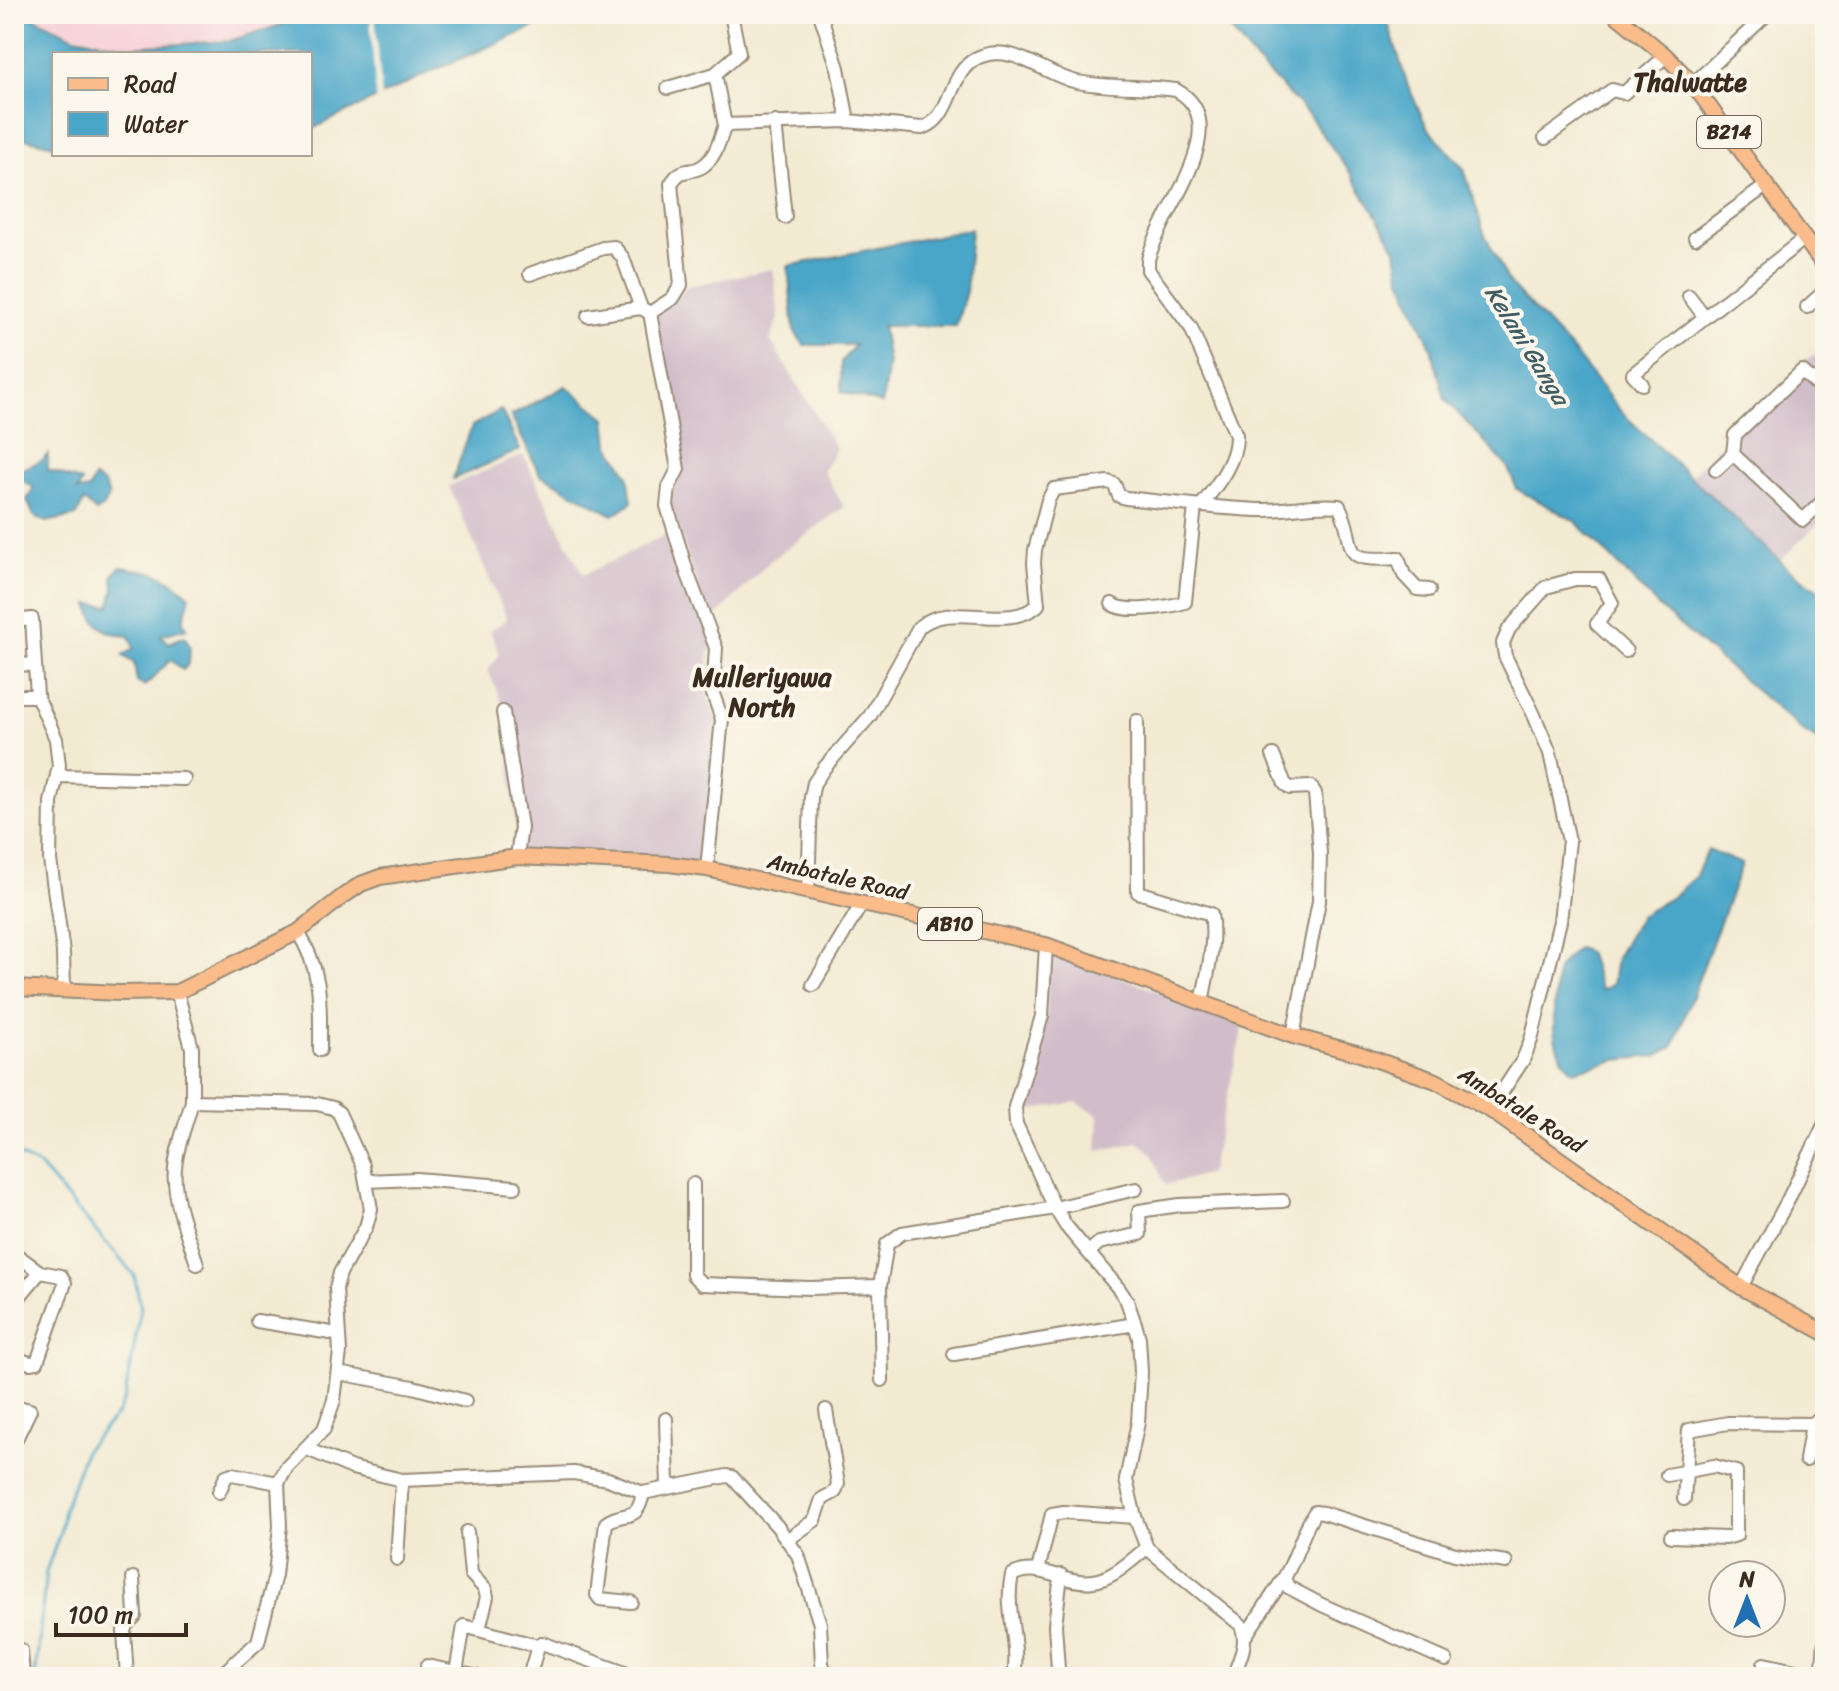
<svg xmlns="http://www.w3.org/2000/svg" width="1839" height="1691" font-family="Sriracha,sans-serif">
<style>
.built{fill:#f6cfd7}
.industrial{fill:#d1bdc9}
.water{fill:#4aa6c8;stroke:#426873;stroke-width:2}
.pier{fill:#f3ead2}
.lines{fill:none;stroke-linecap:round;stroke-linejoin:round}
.stream{stroke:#4aa6c8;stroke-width:3}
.minor-casing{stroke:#978a78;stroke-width:16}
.major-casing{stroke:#978a78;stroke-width:18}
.minor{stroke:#fff;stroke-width:12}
.major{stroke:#f9bc8a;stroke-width:14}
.labels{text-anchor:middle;stroke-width:8;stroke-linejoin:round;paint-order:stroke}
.shield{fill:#fbf7ec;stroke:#75685c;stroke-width:2}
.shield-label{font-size:20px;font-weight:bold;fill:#3b2a1e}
.street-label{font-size:22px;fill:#3b2a1e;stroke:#fbf7ec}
.water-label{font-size:24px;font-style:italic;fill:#415c62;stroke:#fbf7ec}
.quarter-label{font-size:26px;font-weight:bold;fill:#3b2a1e;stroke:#fbf7ec}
</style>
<rect width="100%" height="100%" fill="#fbf7ec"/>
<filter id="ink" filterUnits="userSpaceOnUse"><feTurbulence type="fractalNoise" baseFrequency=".0125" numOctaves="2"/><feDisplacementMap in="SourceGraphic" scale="16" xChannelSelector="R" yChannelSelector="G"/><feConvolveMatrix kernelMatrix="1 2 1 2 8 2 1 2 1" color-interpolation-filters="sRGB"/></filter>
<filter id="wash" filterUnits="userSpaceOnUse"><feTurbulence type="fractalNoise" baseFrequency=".006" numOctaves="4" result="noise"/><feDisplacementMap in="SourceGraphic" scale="32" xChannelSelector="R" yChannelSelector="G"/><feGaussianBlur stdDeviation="1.8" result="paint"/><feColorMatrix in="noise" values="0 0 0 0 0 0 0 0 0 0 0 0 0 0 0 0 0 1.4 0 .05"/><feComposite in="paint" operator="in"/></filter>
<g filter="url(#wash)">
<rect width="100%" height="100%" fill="#f3ead2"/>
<polygon class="built" points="29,14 311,14 229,40 131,46 76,35"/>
<g class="industrial">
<polygon points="773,269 779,318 770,340 836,448 823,471 844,507 770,561 710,623 671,506 673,488 682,473 654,319 688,286"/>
<polygon points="1825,351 1825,517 1781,559 1689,478 1746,419 1793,381 1800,362"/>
<polygon points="523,455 583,575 673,531 713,646 709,653 707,693 717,721 704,864 605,852 519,850 504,708 488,670 500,654 490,631 507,619 449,486"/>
<polygon points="1049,952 1244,1022 1210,1173 1165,1185 1152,1153 1138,1142 1097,1151 1099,1115 1076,1102 1020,1112 1035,1074 1047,1011"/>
</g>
<g class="water">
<polygon points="14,14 26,14 75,37 131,47 229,41 316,14 565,14 441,67 310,130 310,54 54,54 54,145 14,136"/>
<polygon points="1218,14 1380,14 1388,23 1408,86 1427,127 1464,169 1484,233 1509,283 1571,349 1622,413 1789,569 1825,595 1825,745 1804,732 1661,609 1575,521 1517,489 1507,466 1445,399 1431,347 1400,276 1396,249 1351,174 1308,114 1256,61"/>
<polygon points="971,229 966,291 956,326 882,326 888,362 882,404 841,392 841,362 855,345 804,345 794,331 788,266"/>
<polygon points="566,386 606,418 609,444 628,475 632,502 613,515 540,474 511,416"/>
<polygon points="501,410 520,450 453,479 472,426"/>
<polygon points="48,454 48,470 82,482 77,491 89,489 94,478 104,484 109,496 104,506 96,512 84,501 76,516 46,522 34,516 27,500 34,488 24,481 14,487 14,465 21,470 43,460"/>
<path d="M120 567C154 571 165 573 190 596L183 621 187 628 161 635 169 643 185 636 190 647 189 663 183 670 171 660C161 668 155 678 144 686L137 682 134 663 123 656 134 648 129 636C106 634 94 627 89 604L110 606 114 589 113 575Z"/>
<path d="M1708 850 1742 864 1673 1047 1656 1056 1616 1060 1574 1071C1544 1048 1556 1002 1557 969L1577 948 1588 952 1601 990 1612 985 1616 958 1640 916 1672 897 1695 877Z"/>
</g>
<polygon class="pier" points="370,14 375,14 382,100 376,102"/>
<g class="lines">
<polyline class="stream" points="14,1153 40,1167 134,1275 141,1308 125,1397 118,1413 85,1450 64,1509 60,1533 46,1572 35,1677"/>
</g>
</g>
<g filter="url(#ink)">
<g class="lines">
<g class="minor-casing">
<g id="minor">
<polyline points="820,14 838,68 848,121"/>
<path d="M715 74 725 125 848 121 922 128C953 119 947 73 977 58 1012 41 1044 75 1077 82 1109 88 1144 86 1176 90 1239 124 1158 214 1148 260V270L1191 328 1236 435C1237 461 1216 486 1201 506"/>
<polyline points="1693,84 1767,14"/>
<polyline points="668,88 715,74 739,53 731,14"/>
<polyline points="775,122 785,217"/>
<polyline points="1545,138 1612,90 1624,93 1666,56"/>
<polyline points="1695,238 1767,185"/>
<polyline points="530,274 603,248 614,247 623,258 641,308"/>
<polyline points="1689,296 1705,317"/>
<polyline points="1807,307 1825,291"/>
<path d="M650 313 673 298 681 285 671 184C682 165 690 175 703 166 716 157 720 139 725 125"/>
<polyline points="588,316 641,308 650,313 678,469 669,487 667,506 687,572 716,648 713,694 722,719 707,869"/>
<polyline points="1642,384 1633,374 1805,238"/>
<polyline points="1825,392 1802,371 1735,435 1733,454 1803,520 1825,499"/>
<polyline points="1716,470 1733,454"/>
<path d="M1112 604C1124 614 1170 607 1185 602L1195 506"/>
<polyline points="14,621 32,619 37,696 56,739 59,766 51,802 50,860 63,952 64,991"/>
<polyline points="14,664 33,665"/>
<polyline points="14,696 37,696"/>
<polyline points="503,712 521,827 517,857"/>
<path d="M1137 721 1138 892 1211 914C1216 943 1207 974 1202 1003"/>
<polyline points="1273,755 1285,784 1290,788 1311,787 1315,793 1320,853 1319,901 1293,1036"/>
<polyline points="57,776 184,779"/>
<path d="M808 892 811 797 814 783 825 767 870 716 919 627C951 599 1006 633 1038 605L1034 563 1035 550 1048 500 1054 489 1108 482 1114 484 1119 496 1126 498C1170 503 1214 508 1258 510 1285 511 1313 503 1339 506 1360 548 1334 563 1398 558L1404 575 1417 589 1429 590"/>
<path d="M298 932C323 973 320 1004 320 1050"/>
<path d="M1046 945 1042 1016 1015 1107 1016 1124 1055 1208 1066 1226 1119 1289 1127 1301 1135 1324 1139 1338 1141 1372 1138 1422 1126 1480 1135 1517 1147 1548 1241 1625C1249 1643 1239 1660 1233 1677"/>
<polyline points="813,985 861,905"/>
<polyline points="177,992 192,1048 192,1101 317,1104 333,1108 339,1113 363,1166 371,1209 366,1227 340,1273 336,1288 340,1352 334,1400 324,1429 287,1467 278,1483 280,1526 275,1575 258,1642 219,1677"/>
<path d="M192 1101C186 1126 172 1157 175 1183 177 1210 189 1238 197 1264"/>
<polyline points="1490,1110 1523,1060 1531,1040 1560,921 1569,841 1550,753 1534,715 1505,656 1503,643 1509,629 1546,587 1575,579 1599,579 1612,603 1597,624 1626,651"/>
<polyline points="366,1181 416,1179 515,1187"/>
<polyline points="693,1184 693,1275 702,1284 810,1288 880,1286"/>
<polyline points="1089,1252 1099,1243 1140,1234 1139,1211 1180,1205 1283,1201"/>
<polyline points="14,1253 40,1272 61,1276 65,1283 37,1362 30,1363 14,1358"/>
<polyline points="1741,1287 1787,1202 1825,1123"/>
<polyline points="14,1303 40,1272"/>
<polyline points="257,1321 337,1334"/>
<polyline points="954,1354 1135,1324"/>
<polyline points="338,1373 413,1387 465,1401"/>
<polyline points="882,1380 880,1286 887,1244 902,1233 1055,1208 1136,1189"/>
<polyline points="14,1406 30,1410 14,1443"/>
<polyline points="666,1419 668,1486"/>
<polyline points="307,1449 352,1468 402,1480 574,1473 608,1479 643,1493 727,1476 732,1477 777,1526 798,1555 820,1624 822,1664 828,1677"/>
<polyline points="1806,1460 1812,1424 1825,1414"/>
<polyline points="1667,1475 1714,1466 1736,1472 1736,1535 1726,1538 1671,1536"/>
<polyline points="219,1492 226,1476 232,1474 278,1483"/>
<polyline points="1684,1499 1689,1430 1728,1423 1812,1424"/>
<polyline points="467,1532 471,1574 485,1589 487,1597 479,1629"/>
<polyline points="787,1540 815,1520 822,1499 835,1492 838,1484 826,1410"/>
<polyline points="397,1559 402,1480"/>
<polyline points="1038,1570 1052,1514 1064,1512 1135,1517"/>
<path d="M631 1602 600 1599 597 1595 606 1523C625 1509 637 1525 643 1493"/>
<polyline points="1246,1635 1284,1578"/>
<polyline points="538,1646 542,1643 636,1677"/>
<polyline points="14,1650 21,1650 23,1677"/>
<path d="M1446 1660 1322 1605 1288 1587 1284 1578C1297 1557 1302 1532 1315 1512L1323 1513 1455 1554 1506 1562"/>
<polyline points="1764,1664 1822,1677"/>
<polyline points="427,1666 479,1677"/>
<polyline points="1058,1669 1055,1625 1061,1575"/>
<polyline points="456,1672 464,1626 538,1646 529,1677"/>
<polyline points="127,1677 124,1631 126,1625 135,1616 133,1578"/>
<path d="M1014 1677C1020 1644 1004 1608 1012 1575 1040 1561 1065 1585 1093 1581 1113 1579 1131 1560 1147 1548"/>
<polyline points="1822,1677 1825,1642"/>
</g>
</g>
<g class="major-casing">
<g id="major">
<polyline points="1615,14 1666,56 1693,84 1825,267"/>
<polyline points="14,988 119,993 177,992 298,932 342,897 361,884 380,877 517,857 669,864 707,869 1046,945 1293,1036 1360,1054 1436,1081 1490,1110 1741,1287 1825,1333"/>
</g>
</g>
<use href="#minor" class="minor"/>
<use href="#major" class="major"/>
</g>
</g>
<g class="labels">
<g class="shield">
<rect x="1697" y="116" width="64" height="32" rx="6"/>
<rect x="918" y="908" width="64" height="32" rx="6"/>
</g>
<g class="shield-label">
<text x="1729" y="139">B214</text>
<text x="950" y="931">AB10</text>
</g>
<g class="street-label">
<text transform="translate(838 876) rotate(13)" y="8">Ambatale Road</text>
<text transform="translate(1522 1109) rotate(32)" y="8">Ambatale Road</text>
</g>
<g class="water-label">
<text transform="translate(1527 345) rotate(58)" y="8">Kelani Ganga</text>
</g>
<g class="quarter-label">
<text x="1690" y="91">Thalwatte</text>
<text x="762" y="686">Mulleriyawa<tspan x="762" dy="30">North</tspan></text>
</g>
</g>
<rect width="1839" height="1691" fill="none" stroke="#fbf7ec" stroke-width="48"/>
<rect x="52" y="52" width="260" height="104" fill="#fbf7ec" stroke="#aea59a" stroke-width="2"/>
<rect x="68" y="78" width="40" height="12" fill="#f9bc8a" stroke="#aea59a" stroke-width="2"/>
<text x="124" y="92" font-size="24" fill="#3b2a1e">Road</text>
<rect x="68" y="112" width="40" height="24" fill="#4aa6c8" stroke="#aea59a" stroke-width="2"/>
<text x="124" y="132" font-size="24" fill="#3b2a1e">Water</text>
<g transform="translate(1747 1599)"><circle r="38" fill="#fbf7ec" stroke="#aea59a" stroke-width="2"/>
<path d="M0-6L14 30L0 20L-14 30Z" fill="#1f6fb2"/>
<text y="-12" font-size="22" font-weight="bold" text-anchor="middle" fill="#3b2a1e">N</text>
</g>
<path d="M56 1623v12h130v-12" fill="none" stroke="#3b2a1e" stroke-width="4"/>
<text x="68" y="1623" font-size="24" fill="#3b2a1e" stroke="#fbf7ec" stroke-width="6" paint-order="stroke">100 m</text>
</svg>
